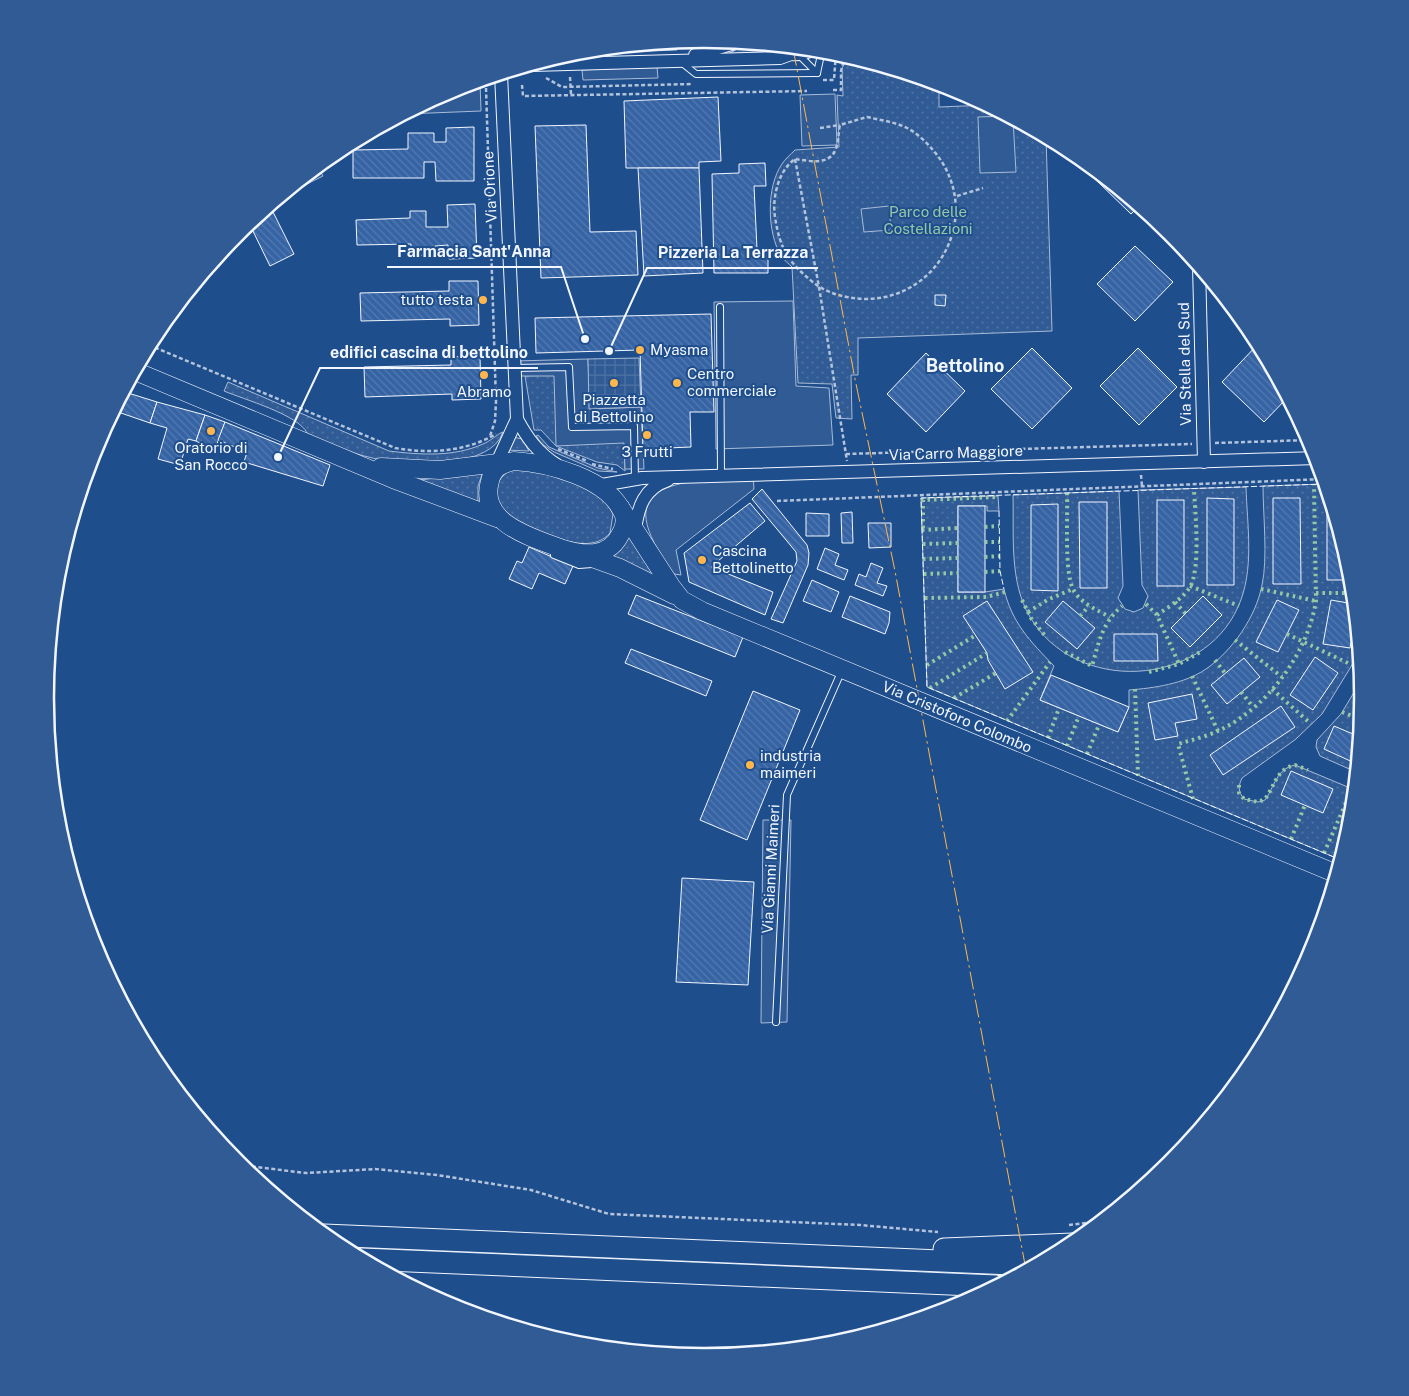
<svg xmlns="http://www.w3.org/2000/svg" width="1409" height="1396" font-family="'Public Sans',sans-serif">
<style>
.green{fill:url(#green-dots);stroke:#a8bbd7}
.pitch{fill:#305b95;stroke:#a8bbd7}
.plaza{fill:url(#plaza-grid);stroke:#a8bbd7}
.building{fill:url(#building-back-hatch);stroke:#f2f6ff}
.lines{fill:none;stroke-linecap:round;stroke-linejoin:round}
.service-casing{stroke:#f2f6ff;stroke-width:8}
.minor-casing{stroke:#f2f6ff;stroke-width:14}
.secondary-casing{stroke:#f2f6ff;stroke-width:19}
.trunk-casing{stroke:#f2f6ff;stroke-width:23}
.path{stroke:#b3c4dc;stroke-width:2.5;stroke-dasharray:4 2.5;stroke-linecap:butt}
.service{stroke:#1f4e8c;stroke-width:6}
.minor{stroke:#1f4e8c;stroke-width:12}
.secondary{stroke:#1f4e8c;stroke-width:18}
.trunk{stroke:#1f4e8c;stroke-width:21}
.hedge{stroke:#97c8a6;stroke-width:4;stroke-dasharray:2.5 4;stroke-linecap:butt}
.fence{stroke:#f2f6ff;stroke-width:1;stroke-dasharray:6 2.5;stroke-linecap:butt}
.power{stroke:#ffb74d;stroke-width:1;stroke-dasharray:18 4 2.5 4;stroke-linecap:butt}
.poi-dot{fill:#ffb74d;stroke:#1f4e8c;stroke-width:2}
.labels{text-anchor:middle;stroke-width:4;stroke-linejoin:round;paint-order:stroke}
.street-label{font-size:15px;fill:#f2f6ff;stroke:#1f4e8c}
.park-label{font-size:15px;fill:#97c8a6;stroke:#1f4e8c}
.poi-label{font-size:15px;fill:#f2f6ff;stroke:#1f4e8c;text-anchor:start}
.quarter-label{font-size:18px;font-weight:bold;fill:#f2f6ff;stroke:#1f4e8c}
.rim{fill:none;stroke:#f2f6ff;stroke-width:2.5}
.leader{fill:none;stroke:#f2f6ff;stroke-width:2}
.callout-dot{fill:#f2f6ff;stroke:#1f4e8c;stroke-width:2}
.callout-label{font-size:16px;text-anchor:middle;font-weight:bold;fill:#f2f6ff;stroke:#1f4e8c;stroke-width:4;stroke-linejoin:round;paint-order:stroke}
</style>
<defs>
<pattern id="green-dots" width="8" height="8" patternUnits="userSpaceOnUse" patternTransform="scale(1.25)"><rect width="8" height="8" fill="#305b95"/><path d="M2 2h.1M6 6h.1" fill="none" stroke="#4e73a5" stroke-width="1.8" stroke-linecap="round"/></pattern>
<pattern id="plaza-grid" width="8" height="8" patternUnits="userSpaceOnUse" patternTransform="scale(1.25)"><rect width="8" height="8" fill="#305b95"/><path d="M0 4h8M4 0v8" fill="none" stroke="#4e73a5"/></pattern>
<pattern id="building-back-hatch" width="6" height="6" patternUnits="userSpaceOnUse" patternTransform="scale(1.25)"><rect width="6" height="6" fill="#3563a3"/><path d="M-1 5l2 2M0 0l6 6M5-1l2 2" fill="none" stroke="#537ab1"/></pattern>
</defs>
<rect width="100%" height="100%" fill="#1f4e8c"/>
<g class="green">
<polygon points="749,43 761,44 769,55 722,57"/>
<path d="M849 56 939 83V107L988 105 1046 137 1052 331 858 338V375H851L852 419 836 418 832 384 798 383 792 267C789 264 784 260 781 256 767 232 766 187 782 164 785 159 791 154 795 150L839 147 837 95 843 96 842 68Z"/>
<polygon points="554,375 624,443 625,471 617,465 597,462 556,446 541,430 534,430 525,376"/>
<path d="M228 382 389 451C421 455 454 457 483 444 491 441 497 434 503 432 491 469 413 464 383 460 357 456 330 445 307 433 299 415 243 399 224 391Z"/>
<polygon points="538,435 549,447 598,468 617,472 598,471 554,452 542,444 536,436"/>
<polygon points="513,437 522,439 529,451 506,450"/>
<path d="M519 468C551 476 597 480 613 514L610 533C587 560 533 528 507 515 488 499 495 472 519 468Z"/>
<polygon points="483,472 478,486 478,502 420,480"/>
<path d="M1325 484 1351 570 1359 649 1352 665 1322 714 1296 739 1242 778C1238 787 1238 791 1244 799L1258 802 1265 800C1275 786 1276 769 1295 765L1355 790 1351 827 1341 860 927 687 921 498 998 496 999 511H987V506H958V592H985L1004 589C1012 623 1030 641 1054 666L1040 700 1118 732 1129 707V690C1154 688 1184 684 1206 669 1232 651 1256 617 1262 585 1268 558 1263 515 1263 486Z"/>
<path d="M1246 487C1247 525 1255 570 1238 607 1202 688 1075 694 1030 617 1009 582 1014 535 1013 495L1119 491 1123 586 1118 598 1125 609 1134 612 1143 608 1148 596 1142 585 1138 490Z"/>
<polygon points="628,535 660,579 613,557"/>
<polygon points="1362,679 1364,698 1356,772 1320,756 1316,747 1317,740 1341,714"/>
</g>
<g class="pitch">
<polygon points="677,41 677,50 570,54 576,51"/>
<polygon points="657,67 658,78 583,80 582,70"/>
<polygon points="476,82 480,82 481,111 405,114 452,89"/>
<polygon points="835,94 837,145 802,146 800,95"/>
<polygon points="1007,116 1013,119 1016,172 980,173 978,117"/>
<polygon points="318,167 323,176 291,192 290,190"/>
<polygon points="889,206 891,230 864,232 861,209"/>
<polygon points="793,301 796,386 829,388 833,445 716,449 714,302"/>
<polygon points="588,359 590,409 641,407 644,469 625,469 624,443 556,446 554,376 515,376 515,361"/>
<path d="M753 475 754 489 676 550 681 575 674 574C604 479 677 483 753 475Z"/>
<polygon points="763,820 791,820 787,1022 761,1023"/>
</g>
<polygon class="plaza" points="639,358 641,407 589,409 588,359"/>
<g class="building">
<polygon points="718,97 721,161 699,162 699,168 626,168 624,101"/>
<polygon points="586,125 590,232 636,231 638,275 541,278 535,126"/>
<polygon points="474,127 474,181 436,181 435,162 424,162 424,178 353,178 353,150 408,149 408,133 434,133 434,142 446,142 446,128"/>
<polygon points="765,163 766,186 754,186 757,249 768,251 768,273 714,273 712,174 739,173 739,164"/>
<polygon points="638,168 699,168 703,273 644,276"/>
<polygon points="1100,174 1139,206 1131,214 1095,179"/>
<polygon points="475,204 477,258 449,259 448,245 435,246 436,255 411,256 411,244 357,245 356,220 410,218 410,211 426,211 426,227 448,227 447,205"/>
<polygon points="270,206 294,254 270,266 249,223"/>
<polygon points="1135,246 1173,282 1135,321 1097,284"/>
<polygon points="449,281 478,281 479,325 450,326 450,319 361,321 360,293 449,291"/>
<polygon points="935,295 946,295 945,306 935,305"/>
<polygon points="181,302 183,306 173,311"/>
<polygon points="711,314 714,412 690,412 691,447 643,449 640,350 536,353 535,318"/>
<polygon points="1259,343 1288,397 1264,422 1222,382"/>
<polygon points="1032,348 1072,388 1032,429 991,389"/>
<polygon points="1138,348 1177,387 1139,425 1100,386"/>
<polygon points="926,353 965,391 926,432 887,394"/>
<polygon points="480,356 481,399 452,400 452,394 365,397 364,367 451,365 451,357"/>
<polygon points="125,392 157,402 150,423 118,412"/>
<polygon points="157,402 205,415 196,441 188,439 180,465 158,459 167,428 150,423"/>
<polygon points="205,415 225,422 214,452 198,447 200,443 196,441"/>
<polygon points="225,422 330,465 323,486 244,462 247,452 218,440"/>
<polygon points="762,489 807,545 809,553 808,565 783,623 771,619 797,561 796,552 752,499"/>
<polygon points="1327,494 1351,570 1352,580 1327,580"/>
<polygon points="1207,498 1234,499 1234,585 1207,585"/>
<polygon points="1273,498 1300,498 1301,584 1273,584"/>
<rect x="1157" y="500" width="27" height="86"/>
<polygon points="1079,502 1107,502 1107,588 1080,588"/>
<polygon points="750,503 765,521 711,567 773,592 765,615 689,582 684,553"/>
<polygon points="1058,504 1058,591 1031,590 1031,505"/>
<rect x="958" y="506" width="27" height="86"/>
<polygon points="852,512 853,543 842,543 841,513"/>
<polygon points="806,513 829,514 829,536 806,536"/>
<polygon points="868,523 891,523 891,547 869,548"/>
<polygon points="529,547 573,566 565,584 539,573 532,589 509,579 517,561 522,563"/>
<polygon points="825,548 839,554 835,565 848,570 844,580 817,569"/>
<polygon points="871,563 883,568 877,583 887,586 883,596 855,585 859,574 866,577"/>
<polygon points="812,580 839,592 831,612 803,601"/>
<polygon points="636,595 743,637 735,657 628,614"/>
<polygon points="850,596 890,612 889,623 885,634 842,617"/>
<polygon points="1203,596 1222,615 1190,647 1171,628"/>
<polygon points="1277,600 1299,610 1278,652 1256,642"/>
<polygon points="1331,600 1354,604 1356,617 1350,648 1323,644"/>
<polygon points="987,601 1033,672 1005,689 988,660 987,653 963,616"/>
<polygon points="1063,601 1095,628 1077,649 1045,622"/>
<polygon points="1114,634 1157,634 1158,661 1114,661"/>
<polygon points="631,649 712,681 706,696 625,663"/>
<polygon points="1315,657 1338,673 1313,710 1290,695"/>
<polygon points="1244,658 1260,677 1227,704 1211,685"/>
<polygon points="1051,675 1129,707 1118,732 1040,700"/>
<polygon points="753,691 800,710 747,840 700,820"/>
<polygon points="1192,694 1197,719 1175,723 1178,736 1155,740 1148,703"/>
<polygon points="1281,706 1295,727 1223,775 1210,755"/>
<polygon points="1334,726 1360,737 1357,764 1324,749"/>
<polygon points="1291,771 1333,789 1323,813 1281,795"/>
<polygon points="1351,796 1354,797 1351,827 1341,822"/>
<polygon points="682,878 754,882 748,985 676,982"/>
</g>
<g class="lines">
<g class="service-casing">
<g id="service">
<polyline points="799,55 817,73"/>
<polyline points="681,62 696,74 817,73"/>
<polyline points="817,73 822,50"/>
<polyline points="720,307 721,476"/>
<polyline points="515,368 569,367 572,427 634,426 635,479"/>
<polyline points="554,555 579,565 592,564"/>
<polyline points="776,1022 787,795 842,670"/>
</g>
</g>
<g class="minor-casing">
<g id="minor">
<path d="M775 46C786 56 800 57 813 49"/>
<polyline points="695,55 738,42"/>
<polyline points="532,65 780,58 791,54"/>
<polyline points="1199,266 1204,462"/>
<path d="M517 419C527 438 538 453 557 465"/>
<polyline points="494,469 517,419 501,74"/>
<polyline points="596,486 642,478 1317,458"/>
<path d="M635 530C638 507 644 488 668 480"/>
</g>
</g>
<g class="secondary-casing">
<g id="secondary">
<polyline points="135,371 393,479 497,518"/>
<path d="M514 461C548 463 608 478 623 513 627 521 624 528 620 535 608 559 582 555 560 548 530 537 478 522 490 481 493 467 502 464 514 461Z"/>
<polyline points="381,467 440,470 506,462"/>
<polyline points="620,507 671,586 682,600 702,611 1337,874"/>
<polyline points="584,555 620,568 674,595"/>
</g>
</g>
<g class="trunk-casing">
<g id="trunk">
<polyline points="324,1235 1036,1265"/>
<polyline points="944,1249 1073,1244"/>
<polyline points="362,1259 996,1286"/>
</g>
</g>
<g class="path">
<polyline points="570,77 571,94"/>
<polyline points="546,78 562,87 693,84"/>
<polyline points="823,80 834,80 836,52"/>
<polyline points="522,85 523,96 807,91"/>
<polyline points="486,88 496,401 495,421 490,436"/>
<polyline points="833,90 841,90 841,71 845,55"/>
<path d="M867 117C880 120 895 122 907 128 917 133 926 142 933 150 985 210 942 300 864 299 846 298 828 294 814 283 789 263 780 250 775 217 772 198 778 171 795 159 809 161 831 166 836 148 839 141 838 133 840 125Z"/>
<polyline points="820,128 840,125"/>
<polyline points="795,159 819,287 847,461"/>
<polyline points="957,196 983,188"/>
<path d="M149 345 395 448C429 454 465 452 496 434"/>
<polyline points="1215,443 1310,440"/>
<polyline points="558,449 587,461"/>
<polyline points="846,454 1192,444"/>
<polyline points="592,464 613,469"/>
<polyline points="1141,475 1142,486"/>
<polyline points="777,501 1324,479"/>
<polyline points="239,1165 306,1173 375,1169 437,1175 531,1190 609,1214 860,1225 938,1232"/>
<polyline points="1069,1225 1102,1221"/>
</g>
<use href="#service" class="service"/>
<use href="#minor" class="minor"/>
<use href="#secondary" class="secondary"/>
<use href="#trunk" class="trunk"/>
<g class="hedge">
<path d="M1067 493C1068 516 1064 570 1073 589 1080 603 1097 610 1110 617"/>
<polyline points="985,527 999,526"/>
<polyline points="923,528 923,500 996,497"/>
<polyline points="922,530 958,528"/>
<polyline points="985,542 1000,542"/>
<polyline points="923,544 958,543"/>
<polyline points="985,557 1000,556"/>
<polyline points="923,559 958,558"/>
<polyline points="985,572 1000,571"/>
<polyline points="924,574 958,573"/>
<polyline points="1190,586 1239,606"/>
<polyline points="1261,589 1316,601"/>
<polyline points="1316,593 1353,593"/>
<polyline points="925,598 986,597 1005,592"/>
<polyline points="1022,600 1031,618 1046,637"/>
<polyline points="1175,602 1186,614"/>
<polyline points="1146,604 1157,615 1179,664"/>
<polyline points="1028,612 1049,599 1073,589"/>
<path d="M1157 615C1168 607 1183 599 1190 587 1201 568 1195 511 1194 489"/>
<polyline points="1080,616 1089,606"/>
<polyline points="1287,634 1352,665"/>
<polyline points="1235,640 1282,677"/>
<path d="M1065 652 1092 666C1099 642 1102 623 1122 606"/>
<polyline points="1215,660 1225,673"/>
<polyline points="927,665 976,635"/>
<polyline points="1149,672 1179,664 1202,651"/>
<polyline points="1192,676 1218,731"/>
<polyline points="930,688 987,653"/>
<polyline points="1135,689 1138,776"/>
<polyline points="1272,689 1311,724"/>
<polyline points="1241,692 1253,707"/>
<polyline points="954,698 996,673"/>
<polyline points="1342,712 1362,720"/>
<polyline points="1007,721 1050,662"/>
<polyline points="1048,738 1059,708"/>
<polyline points="1067,746 1079,716"/>
<polyline points="1087,754 1099,725"/>
<path d="M1239 785V793L1244 799 1258 802 1265 799C1275 786 1276 769 1295 765L1308 770"/>
<path d="M1193 799 1178 744C1191 740 1205 737 1218 731 1267 708 1307 655 1316 601L1314 484"/>
<polyline points="1291,839 1305,805"/>
<polyline points="1324,853 1352,789"/>
</g>
<g class="fence">
<polyline points="1325,484 921,498 927,687 1341,860"/>
<polyline points="999,511 1000,571 1004,589"/>
</g>
<polyline class="power" points="793,48 855,379 895,571 1026,1270"/>
</g>
<g class="poi-dot">
<circle cx="483" cy="300" r="5"/>
<circle cx="640" cy="350" r="5"/>
<circle cx="484" cy="375" r="5"/>
<circle cx="614" cy="383" r="5"/>
<circle cx="677" cy="383" r="5"/>
<circle cx="211" cy="431" r="5"/>
<circle cx="647" cy="435" r="5"/>
<circle cx="702" cy="560" r="5"/>
<circle cx="750" cy="765" r="5"/>
</g>
<g class="labels">
<g class="street-label">
<text transform="translate(490 187) rotate(-93)" y="5">Via Orione</text>
<text transform="translate(1185 364) rotate(-91)" y="5">Via Stella del Sud</text>
<text transform="translate(956 453) rotate(-2)" y="5">Via Carro Maggiore</text>
<text transform="translate(957 717) rotate(23)" y="5">Via Cristoforo Colombo</text>
<text transform="translate(771 869) rotate(-87)" y="5">Via Gianni Maimeri</text>
</g>
<g class="park-label">
<text x="928" y="217">Parco delle<tspan x="928" dy="17">Costellazioni</tspan></text>
</g>
<g class="poi-label">
<text x="473" y="305" text-anchor="end">tutto testa</text>
<text x="650" y="355">Myasma</text>
<text x="687" y="379">Centro<tspan x="687" dy="17">commerciale</tspan></text>
<text x="484" y="397" text-anchor="middle">Abramo</text>
<text x="614" y="405" text-anchor="middle">Piazzetta<tspan x="614" dy="17">di Bettolino</tspan></text>
<text x="211" y="453" text-anchor="middle">Oratorio di<tspan x="211" dy="17">San Rocco</tspan></text>
<text x="647" y="457" text-anchor="middle">3 Frutti</text>
<text x="712" y="556">Cascina<tspan x="712" dy="17">Bettolinetto</tspan></text>
<text x="760" y="761">industria<tspan x="760" dy="17">maimeri</tspan></text>
</g>
<g class="quarter-label">
<text x="965" y="372">Bettolino</text>
</g>
</g>
<path d="M0 0H1409V1396H0ZM54 698a650 650 0 1 1 1300 0a650 650 0 1 1-1300 0Z" fill="#305b95" fill-rule="evenodd"/>
<path class="rim" d="M54 698a650 650 0 1 1 1300 0a650 650 0 1 1-1300 0Z"/>
<path class="leader" d="M585 339L561 267H387M609 351L647 268H818M278 457L320 368H538"/>
<g class="callout-dot">
<circle cx="585" cy="339" r="5"/>
<circle cx="609" cy="351" r="5"/>
<circle cx="278" cy="457" r="5"/>
</g>
<g class="callout-label">
<text x="474" y="257">Farmacia Sant'Anna</text>
<text x="733" y="258">Pizzeria La Terrazza</text>
<text x="429" y="358">edifici cascina di bettolino</text>
</g>
</svg>
